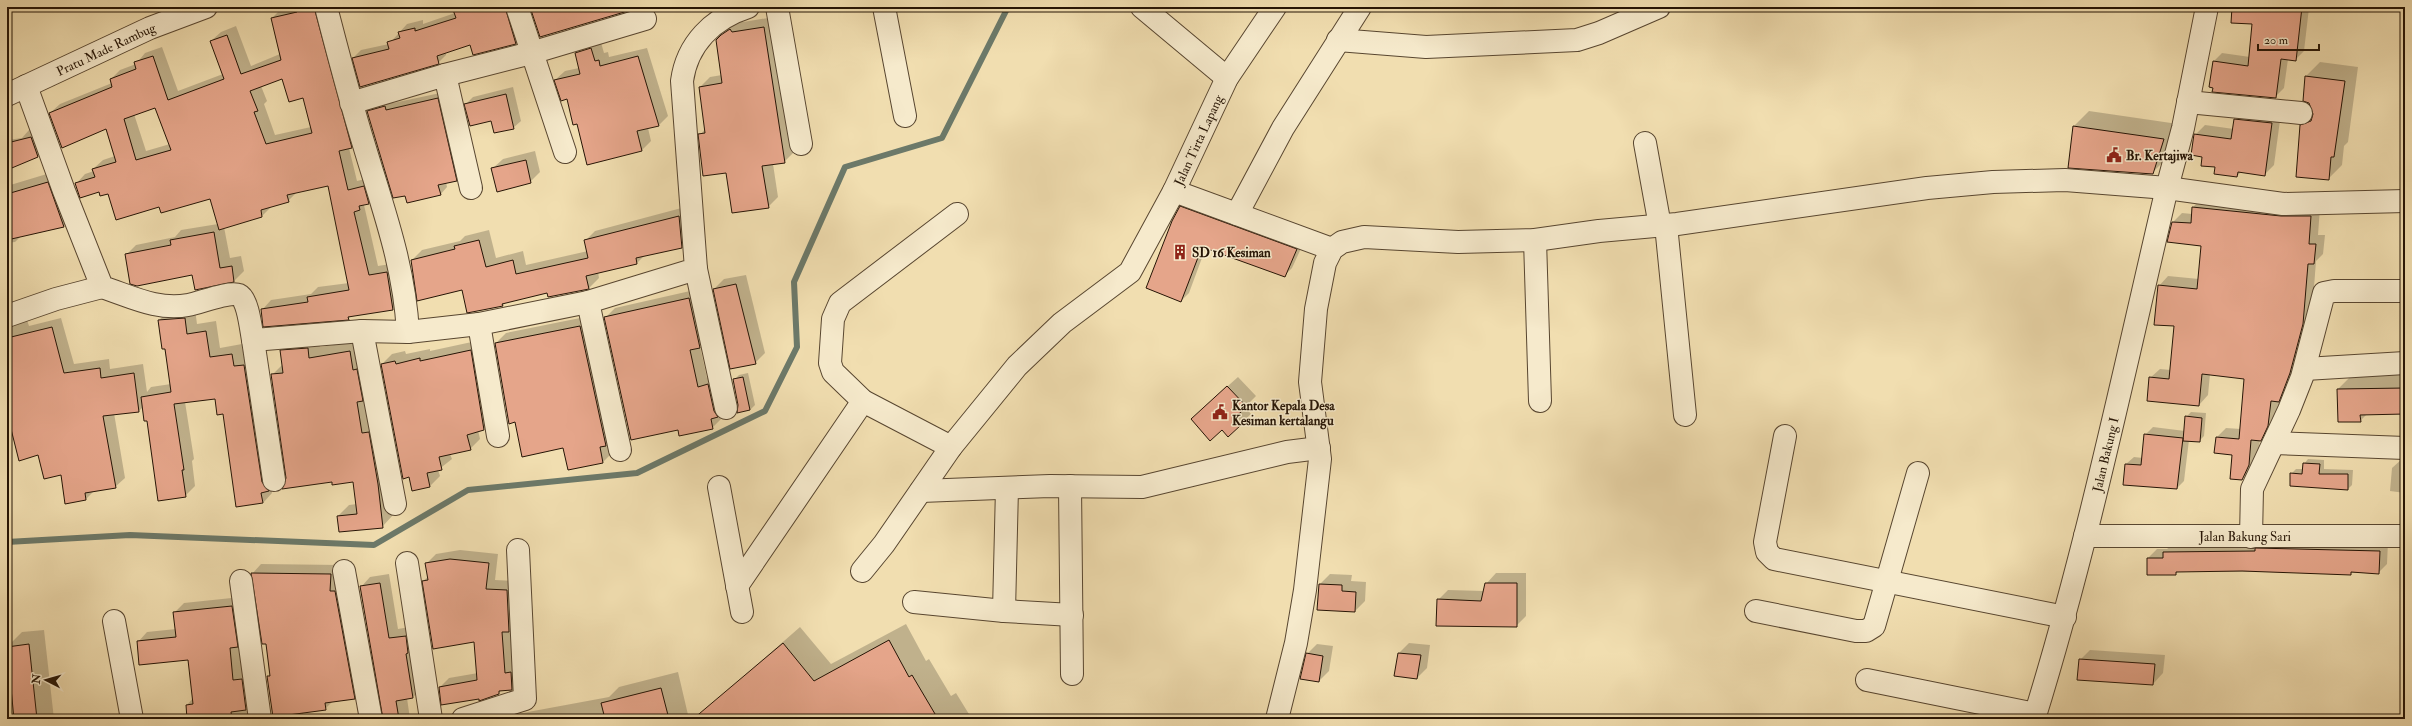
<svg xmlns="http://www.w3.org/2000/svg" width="2412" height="726" font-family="'IM FELL Double Pica',serif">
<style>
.shadow{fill:#0003;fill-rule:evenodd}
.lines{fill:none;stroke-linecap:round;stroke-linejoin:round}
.stream{stroke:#6c7969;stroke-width:6}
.building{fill:#e5a58a;stroke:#251405;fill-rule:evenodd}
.minor-casing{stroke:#584630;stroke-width:24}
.minor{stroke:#f6eacc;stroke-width:22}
.labels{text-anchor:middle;stroke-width:3;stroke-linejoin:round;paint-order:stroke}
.street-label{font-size:13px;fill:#251405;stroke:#f6eacc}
.poi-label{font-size:13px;font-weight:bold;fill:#251405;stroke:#f6eacc;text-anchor:start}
</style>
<rect width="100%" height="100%" fill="#f1deb0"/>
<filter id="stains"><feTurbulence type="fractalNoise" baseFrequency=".005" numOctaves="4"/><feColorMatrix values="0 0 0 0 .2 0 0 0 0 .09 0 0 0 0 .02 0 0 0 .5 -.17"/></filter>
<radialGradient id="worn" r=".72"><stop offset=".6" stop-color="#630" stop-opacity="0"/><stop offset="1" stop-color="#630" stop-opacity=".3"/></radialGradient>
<g class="shadow">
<path d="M288 7H326L361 138 349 148 357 181 373 177 378 194 364 205 378 266 396 263 402 300 393 309 352 315 348 319 262 310 271 300 311 294 318 287 349 283 328 185 297 192 288 201 271 207 262 216 224 227 230 258 241 256 244 271 234 281 196 289 193 274 126 255 136 245 175 237 181 230 218 224 210 197 160 206 76 184 85 174 94 171 93 169 103 160 115 156 107 128 50 113 60 104 112 83 111 79 120 70 136 64 145 53 162 47 178 91 223 74 211 41 221 32 236 26 251 66 280 54 272 18 281 9ZM283 78 304 96 311 127 275 135 264 104 267 101 261 86ZM156 106 170 144 146 151 134 114Z"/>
<polygon points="339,7 352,7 341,11"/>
<polygon points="453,7 514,7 524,35 516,43 471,44 446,52 446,55 438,63 353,58 361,50 389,44 407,24 423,20 423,24 455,13"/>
<polygon points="2233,7 2361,7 2357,11 2309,8 2304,51 2295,60 2288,59 2284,88 2275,97 2213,62 2222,53 2250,57 2254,23"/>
<polygon points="774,17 794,152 784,162 773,164 778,197 768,207 727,171 700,135 706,128 700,87 710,77 722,75 717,40 727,30 741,19 743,22"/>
<polygon points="600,39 604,53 608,52 609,57 647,48 668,116 659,125 648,128 651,141 642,150 587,164 578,123 567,98 555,80 565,71 579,68 576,53 585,44"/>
<polygon points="2320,62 2358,67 2348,142 2344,146 2342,165 2328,179 2301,126 2314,113 2306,76"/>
<polygon points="513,87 521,121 513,128 492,120 466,104 473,97"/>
<polygon points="445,92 463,173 456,180 446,182 447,187 440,195 406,194 368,112 375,104 392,99 393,103"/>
<polygon points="2245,110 2281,113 2274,165 2264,175 2241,172 2237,176 2216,166 2203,156 2195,135 2205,125 2234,129 2235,120"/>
<polygon points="2089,111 2178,124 2167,158 2152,173 2074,126"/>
<polygon points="41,127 48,146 38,156 7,168 7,140 22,138 29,130"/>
<polygon points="535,151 540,172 530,182 492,169 503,159"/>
<polygon points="60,170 76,214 64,226 21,236 15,242 7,243 7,186"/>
<polygon points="2202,198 2320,207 2318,235 2325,235 2323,254 2316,261 2312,314 2288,391 2279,400 2277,416 2270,430 2260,440 2258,455 2251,470 2242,479 2233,454 2215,452 2217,437 2226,428 2241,429 2245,378 2210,374 2208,395 2199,405 2150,378 2160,369 2171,370 2175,326 2159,286 2168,276 2199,279 2202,245 2173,222 2182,213 2192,214 2193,207"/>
<polygon points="1188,199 1304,242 1292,268 1284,276 1206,247 1189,293 1181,301 1181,207"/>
<polygon points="689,206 692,237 681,247 645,255 637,263 598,272 599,278 589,288 548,292 506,302 502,306 463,289 412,260 422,250 460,241 465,236 489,230 496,258 523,251 526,265 588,251 585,241 595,231"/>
<polygon points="746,275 765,353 755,363 714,289 724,279"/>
<polygon points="699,289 709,337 700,346 707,378 718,375 722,418 712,428 678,429 605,318 615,308"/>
<polygon points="195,309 197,324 216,321 220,348 242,344 244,357 254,355 272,493 263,503 216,397 185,402 194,459 192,461 195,486 185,496 143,407 139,411 114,413 125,478 115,487 95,490 86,499 62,473 38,454 7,414 7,322 26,317 29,326 61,318 74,364 109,359 110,369 143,364 147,392 151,387 171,384 159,320 169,311"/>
<polygon points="590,316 613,452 603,462 569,469 564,447 516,421 496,343 506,333"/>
<polygon points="318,337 320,347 361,341 389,472 393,515 382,527 338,516 349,505 357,504 354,481 287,478 272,375 283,364 281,351 292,340"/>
<polygon points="481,340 494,418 484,429 478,430 480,439 470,449 450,454 452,459 438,470 440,476 430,486 382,364 392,354 405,351 406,354 430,349 430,351"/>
<polygon points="748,373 755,405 750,410 739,405 734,380 739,375"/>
<polygon points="2353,374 2405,374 2405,413 2367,414 2360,421 2338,389"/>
<polygon points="1238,377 1256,396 1245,407 1251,414 1228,435 1202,409"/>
<polygon points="2191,412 2206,413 2204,436 2199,441 2189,440 2184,481 2177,488 2125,484 2126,464 2134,457 2143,458 2145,435 2153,427 2185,431 2186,417"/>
<polygon points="2308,459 2324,460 2324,469 2353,470 2352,485 2348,489 2291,474 2296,469 2303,469 2304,464"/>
<polygon points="2402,459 2405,459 2405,493 2390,491 2392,468"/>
<polygon points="2388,542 2387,564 2378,573 2179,571 2175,574 2148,558 2157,549 2167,549 2173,544"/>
<polygon points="460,550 498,554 495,580 516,581 521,680 512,689 502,690 498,693 440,687 449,678 478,673 475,641 423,581 429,576 427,563 436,554"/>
<polygon points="261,564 340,565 364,688 354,698 333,701 325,709 303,712 304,719 272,719 267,643 252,574"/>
<polygon points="1496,573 1526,573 1526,616 1516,626 1438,600 1448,590 1484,591 1486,584"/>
<polygon points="389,574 398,629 415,626 423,688 413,697 407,698 410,719 384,719 361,587 370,577"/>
<polygon points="1330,574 1352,575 1351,581 1366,582 1365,601 1355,611 1320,584"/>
<polygon points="241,597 262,719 164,719 188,715 187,705 193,698 189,658 138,642 147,632 176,629 174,613 184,603"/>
<polygon points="906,624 926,661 929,659 951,696 956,693 972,719 700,719 698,716 800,627 831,664"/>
<polygon points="44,630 54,719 15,719 7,647 22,632"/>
<polygon points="1409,643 1430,645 1427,668 1417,678 1399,653"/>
<polygon points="1317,644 1333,646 1329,671 1319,681 1307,654"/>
<polygon points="2090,650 2165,655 2163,673 2153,684 2080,660"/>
<polygon points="678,672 689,719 489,719 517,704 517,714 609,697 619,687"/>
</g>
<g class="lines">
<polyline class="stream" points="7,542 130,535 374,545 468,490 637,473 765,411 797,347 794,282 845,167 942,138 1008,7"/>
</g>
<g class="building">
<path d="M296 7H314L352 148 339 151 348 190 364 186 369 204 359 206 360 210 354 212 369 275 387 272 393 310 348 317 349 320 263 327 261 309 308 302 307 297 349 290 328 186 287 195 289 202 261 210 262 217 219 230 210 199 161 213 159 207 116 220 108 194 100 196 99 192 80 198 75 183 95 177 92 169 116 162 106 129 62 148 49 113 112 87 110 79 136 69 134 62 153 56 168 100 224 79 210 41 227 35 241 74 281 60 271 18 297 12ZM282 79 289 102 303 98 312 133 266 144 254 112 258 111 250 91ZM155 108 171 150 136 160 124 119Z"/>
<polygon points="452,7 505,7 516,44 473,55 470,45 437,56 439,64 360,87 352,58 389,49 387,42 400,38 398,32 415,28 415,31 456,18"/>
<polygon points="530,7 638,7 638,8 540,37"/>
<polygon points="2232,7 2302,7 2296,61 2281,59 2276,98 2212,92 2213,88 2209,87 2213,61 2248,66 2252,24 2231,23"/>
<polygon points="764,27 785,163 762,166 769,208 732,213 726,173 703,176 698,134 705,133 699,87 722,83 716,40 721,35 730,29 732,32"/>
<polygon points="591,48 595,61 599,60 600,66 638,56 659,126 637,131 642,151 587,165 577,124 573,125 567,99 561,101 554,80 580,74 575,53"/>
<polygon points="2305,76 2345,81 2334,157 2331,157 2329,180 2296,177 2300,125 2311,121 2313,114 2309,103 2303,101"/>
<polygon points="506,94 514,129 494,133 491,121 470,126 464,104"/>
<polygon points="438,98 457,181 438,185 441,195 407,203 405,196 393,198 367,111 385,106 386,110"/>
<polygon points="2234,119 2272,123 2265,176 2238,172 2237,177 2214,174 2215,167 2201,166 2202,157 2191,155 2194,134 2231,139"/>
<polygon points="2073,126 2164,139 2153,174 2068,168"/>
<polygon points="31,137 38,157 7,170 7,143"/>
<polygon points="526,160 531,183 497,192 491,168"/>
<polygon points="48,182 64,227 7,240 7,194"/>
<polygon points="1180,206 1297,249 1285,277 1202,247 1181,302 1146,288 1172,221"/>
<polygon points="2192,207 2281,216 2311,216 2309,244 2316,244 2314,264 2308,264 2303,324 2290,373 2279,402 2271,401 2268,426 2261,441 2251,440 2249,465 2242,480 2230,479 2232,455 2214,453 2216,437 2239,439 2244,379 2202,374 2199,406 2147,401 2149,377 2169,379 2174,326 2154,325 2158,285 2197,289 2201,246 2167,242 2172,222 2191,223"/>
<polygon points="679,216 682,248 636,258 637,264 586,276 589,289 548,297 547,293 502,304 503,306 467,313 462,290 417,301 411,260 455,249 454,246 479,240 486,267 513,260 516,274 588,258 584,240"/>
<polygon points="214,232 220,268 232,266 234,282 195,290 192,275 137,286 130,284 125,254 171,245 170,240"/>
<polygon points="736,284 756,364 730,369 713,289"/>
<polygon points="689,298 700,348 690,350 698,387 708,384 714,411 718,417 711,419 713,429 679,436 678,430 631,440 604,317"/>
<polygon points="185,318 187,334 206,331 210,357 232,354 234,366 244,365 262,482 269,491 261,493 263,503 236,507 223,414 217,415 215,399 174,404 184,470 182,470 186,497 158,501 147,421 144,421 141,397 171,392 165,349 162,349 158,320"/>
<polygon points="580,326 606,446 600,447 603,463 568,470 563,448 522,457 515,422 509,424 495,343"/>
<polygon points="52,327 64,373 100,368 101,378 134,373 139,412 103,416 116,488 85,493 86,500 65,504 61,475 44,479 38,455 19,461 10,425 7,426 7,338"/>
<polygon points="308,348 309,358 350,351 353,370 357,369 363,401 357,402 362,433 369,432 378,484 383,528 339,532 337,516 357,514 353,482 332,485 332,482 282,489 286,478 271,374 283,373 280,350"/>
<polygon points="471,350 484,430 467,435 471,450 439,457 442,470 427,473 430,487 412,491 409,477 403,479 381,364 395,361 396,364 420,358 420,361"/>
<polygon points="743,377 750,410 737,413 738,405 733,379"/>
<polygon points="1227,386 1247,407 1235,417 1241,425 1228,437 1222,430 1210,441 1191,419"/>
<polygon points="2405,388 2405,414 2360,415 2361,422 2338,422 2337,389"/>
<polygon points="2185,416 2202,418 2200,442 2183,441"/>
<polygon points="2144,434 2183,438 2177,489 2123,485 2125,464 2141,465"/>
<polygon points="2303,463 2320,464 2319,474 2348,474 2348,490 2290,486 2290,473 2302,474"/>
<polygon points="2255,548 2380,551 2379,574 2351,572 2351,575 2242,571 2176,572 2176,575 2147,575 2147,558 2163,558 2163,552 2255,551"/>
<polygon points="450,559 489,563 486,589 507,590 509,632 502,632 505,673 511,672 512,690 499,691 499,694 479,701 479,699 441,705 439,687 477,680 474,642 433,649 422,581 428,580 425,563"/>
<polygon points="251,573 331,574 330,591 335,591 355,699 325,703 326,710 273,717 267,676 270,676 266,644 262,644"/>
<polygon points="380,583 389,638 406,636 408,653 406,654 413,698 396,701 399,719 383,719 360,586"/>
<polygon points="1485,583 1517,583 1517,627 1436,626 1437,599 1481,601"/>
<polygon points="1319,584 1342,585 1342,591 1356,592 1355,612 1317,610"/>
<polygon points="232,606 238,647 230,648 233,680 242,679 246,710 231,712 232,719 187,719 186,705 193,704 188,660 139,665 137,641 176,637 173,612"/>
<polygon points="889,640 909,677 912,675 938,719 693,719 783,643 814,681"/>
<polygon points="29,644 37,719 14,719 7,647"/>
<polygon points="1306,653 1323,656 1319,682 1300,679"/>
<polygon points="1398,653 1421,655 1417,679 1394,676"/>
<polygon points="2079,659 2155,664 2153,685 2077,680"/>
<polygon points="661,688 669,719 605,719 601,703"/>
</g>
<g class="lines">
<g class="minor-casing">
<g id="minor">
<path d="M326 7C338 53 350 100 364 145 383 209 404 264 408 332"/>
<polyline points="517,7 565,152"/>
<polyline points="777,7 801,144"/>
<polyline points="884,7 905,116"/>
<polyline points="1142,7 1227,78"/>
<polyline points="1275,7 1227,78 1174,191 1332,249"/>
<polyline points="1338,40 1426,47 1577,40 1599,33 1659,7"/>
<polyline points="445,75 531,53 645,19"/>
<path d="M26 86 64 191 102 287C130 296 158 311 188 305 200 303 229 291 239 295 248 299 251 330 253 340L362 331 408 332 479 324 588 302 696 269 682 81C687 44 713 18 748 7"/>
<path id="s1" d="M7 95 150 28 206 7"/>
<polyline points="2188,102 2301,113"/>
<polyline points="351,103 445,75 471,188"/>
<polyline points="1645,143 1660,226"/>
<polyline points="1237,214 1283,128 1360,7"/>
<polyline points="1666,225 1685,415"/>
<polyline points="1535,240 1540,401"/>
<polyline points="696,269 726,408"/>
<polyline points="588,302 620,450"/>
<polyline points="7,316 56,299 102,287"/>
<polyline points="479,324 498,436"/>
<polyline points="362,331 395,504"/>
<polyline points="253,340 274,480"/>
<polyline points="2305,369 2405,363"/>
<polyline points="1785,436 1765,542 1767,552 1774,559 2065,617"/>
<polyline points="2274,443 2405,448"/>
<polyline points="951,447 863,401 833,372 830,363 833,319 840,303 957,214"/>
<polyline points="1070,486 1072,674"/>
<polyline points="719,487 742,612"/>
<polyline points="921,491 1050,486 1142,487 1287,452 1319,448"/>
<path id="s2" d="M2085 536H2405"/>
<polyline points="2251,537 2252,489 2289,410 2302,377 2324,293 2334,291 2405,291"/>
<polyline points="407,563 431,719"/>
<polyline points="344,571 371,719"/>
<polyline points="862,571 884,544 951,447 1017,366 1062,323 1130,272 1174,191"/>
<polyline points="241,581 260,719"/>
<polyline points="737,586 863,401"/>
<polyline points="914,602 1004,611 1072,615"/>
<polyline points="1004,611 1007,488"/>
<polyline points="1756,611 1856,631 1866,631 1874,626 1918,473"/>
<polyline points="114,621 132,719"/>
<polyline points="1867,680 2035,714"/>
<polyline points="463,719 525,699 518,550"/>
<polyline points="1277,719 1296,643 1305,590 1320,459 1310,382 1316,309 1325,263 1332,249 1342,242 1364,237 1458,242 1535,240 1599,231 1677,224 1927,188 1993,182 2065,180 2167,188 2183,128 2207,7"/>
<path id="s3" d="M2034 719C2088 545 2125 366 2167 188L2283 204 2405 201"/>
</g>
</g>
<use href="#minor" class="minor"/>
</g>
<defs>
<g id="civic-bare" transform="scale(1.2)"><path d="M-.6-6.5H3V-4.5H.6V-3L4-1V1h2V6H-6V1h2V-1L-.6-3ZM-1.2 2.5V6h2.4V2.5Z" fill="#8f2418" stroke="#f6eacc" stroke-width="2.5" paint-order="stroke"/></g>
<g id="building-bare" transform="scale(1.2)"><path d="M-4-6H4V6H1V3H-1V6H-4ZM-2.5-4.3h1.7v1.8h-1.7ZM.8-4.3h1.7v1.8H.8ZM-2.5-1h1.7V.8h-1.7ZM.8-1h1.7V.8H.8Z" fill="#8f2418" stroke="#f6eacc" stroke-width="2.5" paint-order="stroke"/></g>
</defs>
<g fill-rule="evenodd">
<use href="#civic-bare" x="2114" y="155"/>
<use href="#building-bare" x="1180" y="252"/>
<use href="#civic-bare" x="1220" y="412"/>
</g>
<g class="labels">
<g class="street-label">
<text dy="5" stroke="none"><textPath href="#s1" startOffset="109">Pratu Made Rambug</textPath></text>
<text transform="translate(1198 140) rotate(-65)" y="5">Jalan Tirta Lapang</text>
<text dy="5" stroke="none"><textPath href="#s3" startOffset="274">Jalan Bakung I</textPath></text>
<text dy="5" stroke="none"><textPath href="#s2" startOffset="160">Jalan Bakung Sari</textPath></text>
</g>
<g class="poi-label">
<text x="2126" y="160">Br. Kertajiwa</text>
<text x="1192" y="257">SD 16 Kesiman</text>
<text x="1232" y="410">Kantor Kepala Desa<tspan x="1232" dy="15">Kesiman kertalangu</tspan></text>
</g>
</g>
<rect width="2412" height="726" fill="none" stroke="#f1deb0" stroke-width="24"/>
<rect x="8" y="8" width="2396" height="710" fill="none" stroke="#251405" stroke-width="2"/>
<rect x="12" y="12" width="2388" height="702" fill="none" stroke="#251405"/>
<g transform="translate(46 680) rotate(276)" stroke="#f6eacc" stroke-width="3" paint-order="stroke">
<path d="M0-3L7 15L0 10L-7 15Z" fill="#251405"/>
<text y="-6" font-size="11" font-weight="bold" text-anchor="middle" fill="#251405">N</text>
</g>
<path d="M2258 44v6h61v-6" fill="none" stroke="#251405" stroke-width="2"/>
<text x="2264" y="44" font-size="12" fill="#251405" stroke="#f6eacc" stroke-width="3" paint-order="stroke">20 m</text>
<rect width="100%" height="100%" filter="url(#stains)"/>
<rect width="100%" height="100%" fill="url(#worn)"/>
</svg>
